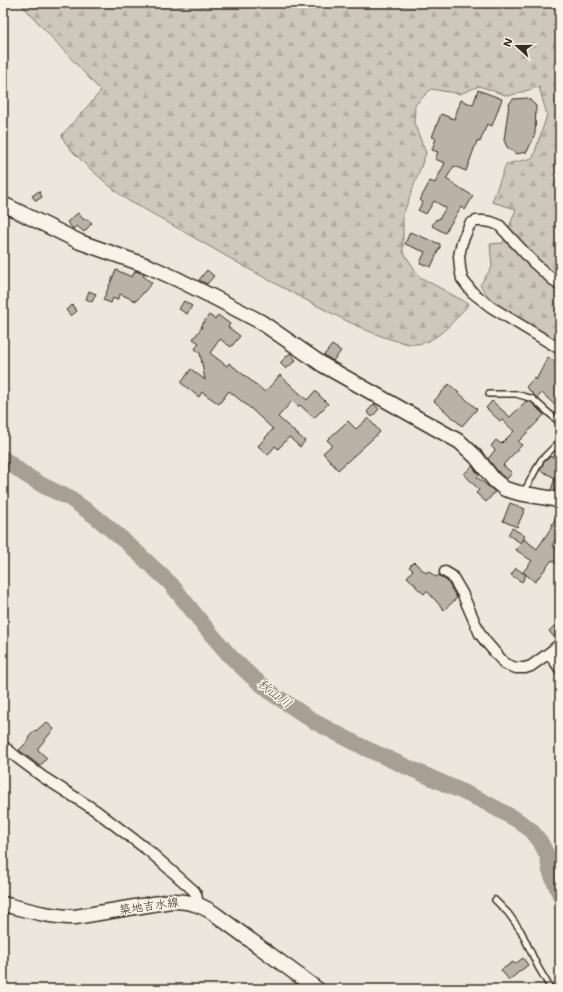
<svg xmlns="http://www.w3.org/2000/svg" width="563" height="992" font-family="Mali,'Klee One',sans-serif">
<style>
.forest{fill:url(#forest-firs);stroke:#84796d}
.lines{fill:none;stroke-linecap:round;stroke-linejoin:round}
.river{stroke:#a89f93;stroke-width:16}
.building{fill:#bab2a7;stroke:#3b2a1e}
.lane-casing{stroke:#3b2a1e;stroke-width:8}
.street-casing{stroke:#3b2a1e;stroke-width:13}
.secondary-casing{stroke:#3b2a1e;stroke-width:17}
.lane{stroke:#f7f3e8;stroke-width:5}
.street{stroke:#f7f3e8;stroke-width:10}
.secondary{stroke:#f7f3e8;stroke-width:14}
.labels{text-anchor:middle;stroke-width:3;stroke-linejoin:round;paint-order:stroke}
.street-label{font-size:12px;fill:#3b2a1e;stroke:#f7f3e8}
.water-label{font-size:13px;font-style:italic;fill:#615347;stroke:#f7f3e8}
</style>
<defs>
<pattern id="forest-firs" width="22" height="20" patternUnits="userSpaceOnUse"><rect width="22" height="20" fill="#cec8bc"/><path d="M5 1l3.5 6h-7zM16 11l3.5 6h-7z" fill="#b2aca1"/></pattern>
</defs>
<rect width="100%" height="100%" fill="#ece7dc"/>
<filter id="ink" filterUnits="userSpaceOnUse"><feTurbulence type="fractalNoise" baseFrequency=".025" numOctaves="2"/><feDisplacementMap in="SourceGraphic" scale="8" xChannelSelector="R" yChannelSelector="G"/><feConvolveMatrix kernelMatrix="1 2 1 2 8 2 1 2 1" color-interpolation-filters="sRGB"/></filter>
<g filter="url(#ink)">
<path class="forest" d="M20 3H560V343L493 303 480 285 492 267 490 244 503 243 516 209 492 202 506 164 533 158 547 115 539 87 508 96 479 86 460 94 431 89 415 105 414 123 426 153 403 215V252L420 277 469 304C453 321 435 347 409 344 405 343 401 342 397 341 377 336 357 326 339 317 289 292 241 265 193 237 177 228 162 219 146 210 138 206 129 202 122 196 111 187 63 148 62 135L101 91Z"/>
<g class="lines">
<polyline class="river" points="3,458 24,474 42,485 69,498 96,517 127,543 171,584 206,628 230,656 250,675 273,694 315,722 367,749 483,801 517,820 531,830 540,841 547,855 550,871 560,895"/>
</g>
<g class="building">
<polygon points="478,90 502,99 492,126 487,124 480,142 477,141 466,171 454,166 446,179 473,196 465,210 461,207 445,233 432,226 436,219 438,220 446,208 434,201 426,214 418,210 423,202 420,200 430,181 435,183 445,163 435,159 438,152 432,150 436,138 432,137 441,114 454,119 461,100 473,105"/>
<polygon points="528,98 536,106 535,134 527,152 516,154 507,147 504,140 509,104 513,99"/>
<polygon points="39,191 42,197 36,201 32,196"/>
<polygon points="78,213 84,220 86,218 92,223 84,232 77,226 73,229 67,222"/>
<polygon points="410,232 440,244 440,247 431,267 420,263 425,252 405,244"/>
<polygon points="116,270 132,277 135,271 144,274 143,276 152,283 136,301 120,294 117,300 113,298 111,303 103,300"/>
<polygon points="207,270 214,276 207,284 199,280"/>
<polygon points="89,291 96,294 92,302 86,299"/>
<polygon points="184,301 192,306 187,314 179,309"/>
<polygon points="72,305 77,311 71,316 66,310"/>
<polygon points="209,315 215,319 218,315 230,324 228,327 240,336 231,347 220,339 210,353 227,366 229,363 265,392 280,375 307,400 315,391 328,404 314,418 300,405 298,407 292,401 278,417 305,441 300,447 289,437 278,449 275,446 268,455 258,446 273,429 249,407 229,391 219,404 202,392 199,397 181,383 191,369 205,380 200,353 195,349 199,343 193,339 202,327 201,326"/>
<polygon points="332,345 341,351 333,361 324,355"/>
<polygon points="290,353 296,360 286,369 280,363"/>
<polygon points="548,357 560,365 560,410 542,393 537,398 526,387 534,378 536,380"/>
<polygon points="449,384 477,409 462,426 434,401"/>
<polygon points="492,401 510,417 526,401 531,402 544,415 518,442 522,445 503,465 512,473 507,479 500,474 488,459 495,450 491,446 496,440 501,444 514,431 502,420 500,421 486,408"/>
<polygon points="374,404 379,409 372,417 367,412"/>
<polygon points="368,418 380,432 338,470 323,453 332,445 327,440 348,421 356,429"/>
<polygon points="560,450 560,492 551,490 555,478 540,470 544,462 551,456 553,457"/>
<polygon points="472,466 479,475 477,477 495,492 486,502 476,493 479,490 464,474"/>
<polygon points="510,503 525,509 517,527 503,521"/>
<polygon points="559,510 560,510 560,533 552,545 560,552 560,567 552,560 535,582 523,572 532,561 516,550 524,539 537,549 553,525 552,525"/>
<polygon points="512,528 525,536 521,543 508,535"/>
<polygon points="414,562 426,573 428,571 436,577 439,575 441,577 447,581 457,598 444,610 427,591 424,594 415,586 416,585 407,577 413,570 409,567"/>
<polygon points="516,568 526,575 522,582 511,575"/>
<polygon points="555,625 560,632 554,637 549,631"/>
<polygon points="46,722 54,729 38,748 38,750 47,758 40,766 19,750 30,739 28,738 35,730 36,731"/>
<polygon points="523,958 528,965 509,980 501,970 513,962 515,964"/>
</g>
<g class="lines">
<g class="lane-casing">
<g id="lane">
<polyline points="489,394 516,394 533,399 560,423"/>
<polyline points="524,492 541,460 560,441"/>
<polyline points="495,900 508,913 521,931 538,967 551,989"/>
</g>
</g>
<g class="street-casing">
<g id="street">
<polyline points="560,286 534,263 499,225 491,222 483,221 476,221 470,224 462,242 459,256 460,268 462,279 472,292 491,307 560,349"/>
<polyline points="445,572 452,576 462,593 480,634 486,642 505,664 516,668 525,668 531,666 549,653 560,644"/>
<polyline points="549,653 560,669"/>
<polyline points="3,746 19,759 43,777 95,810 149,851 193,890 196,894 198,904"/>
</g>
</g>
<g class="secondary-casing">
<g id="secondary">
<polyline points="3,204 80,242 148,266 177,279 217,299 261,322 323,365 460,442 476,457 494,480 505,489 519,493 554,499 560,502"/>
<path d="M3 904C27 910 50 917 75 917L171 901C191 901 203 905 219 917L317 989"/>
</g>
</g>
<use href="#lane" class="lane"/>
<use href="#street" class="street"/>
<use href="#secondary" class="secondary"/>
</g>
</g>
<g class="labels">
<g class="street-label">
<text transform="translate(149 906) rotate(-8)" y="4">築地吉水線</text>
</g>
<g class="water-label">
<text transform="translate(275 693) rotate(37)" y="5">秋山川</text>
</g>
</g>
<rect width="563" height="992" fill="none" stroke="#f7f3e8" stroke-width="16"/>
<rect x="8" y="8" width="547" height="976" fill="none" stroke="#3b2a1e" stroke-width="1.5" filter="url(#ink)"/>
<g transform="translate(517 46) rotate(291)" stroke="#f7f3e8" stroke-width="3" paint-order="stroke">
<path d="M0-3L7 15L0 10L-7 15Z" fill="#3b2a1e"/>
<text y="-6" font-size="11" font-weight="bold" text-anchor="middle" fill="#3b2a1e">N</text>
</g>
</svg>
